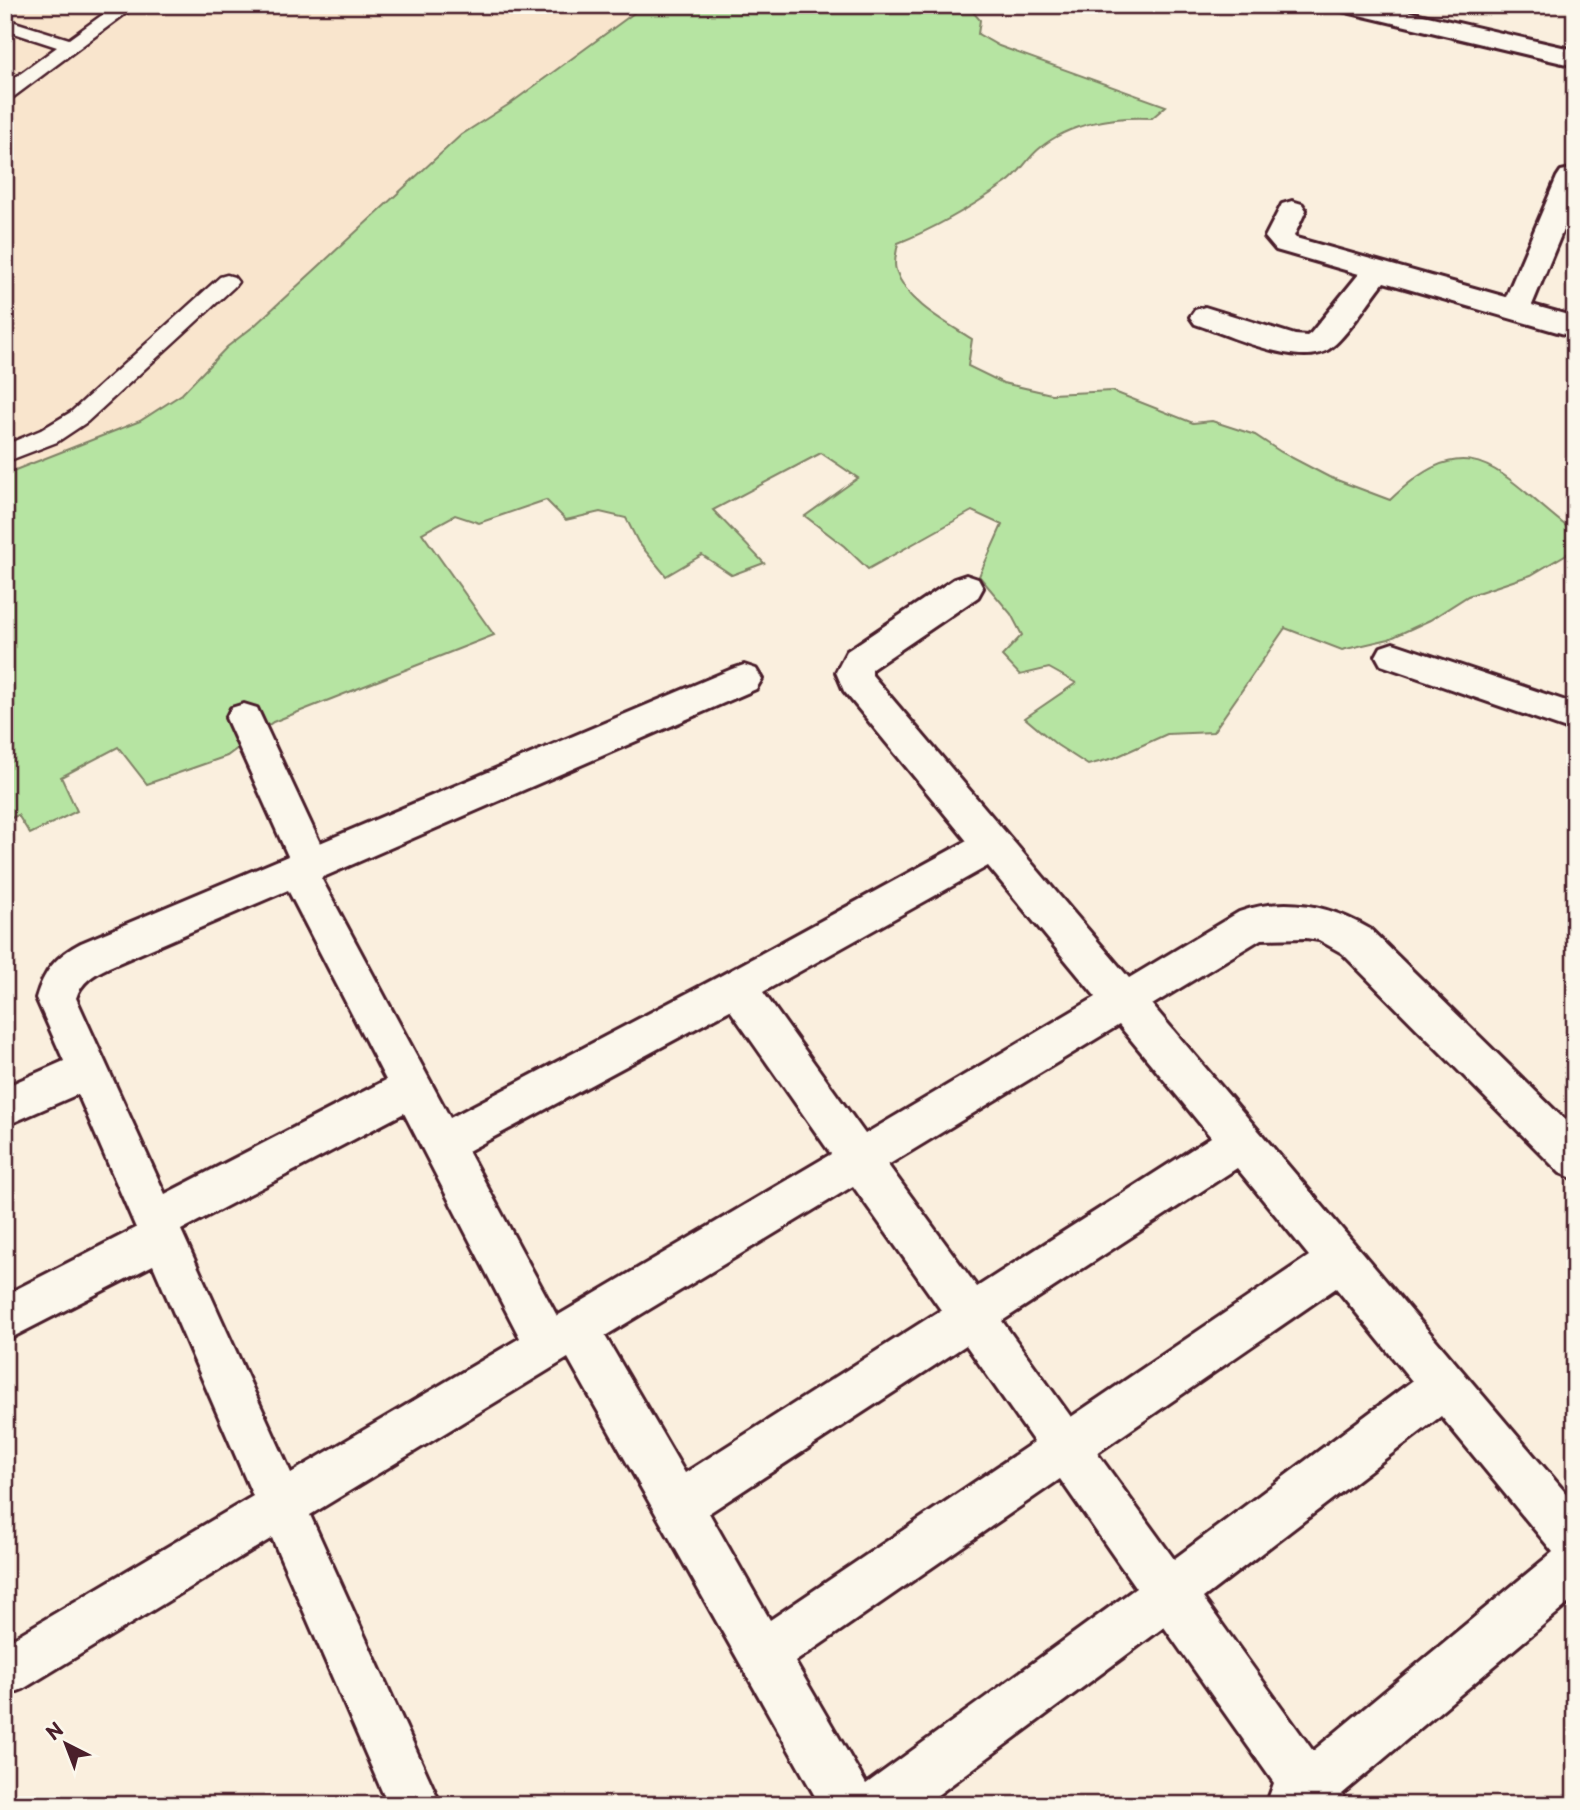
<svg xmlns="http://www.w3.org/2000/svg" width="1580" height="1810" font-family="'Playpen Sans',sans-serif">
<style>
.built{fill:#f9e5cd}
.green{fill:#b6e4a2;stroke:#808266;stroke-width:2}
.lines{fill:none;stroke-linecap:round;stroke-linejoin:round}
.service-casing{stroke:#4a1f2b;stroke-width:5}
.minor-casing{stroke:#4a1f2b;stroke-width:6}
.service{fill:#fbf7ec;fill-rule:evenodd}
.minor{fill:#fbf7ec;fill-rule:evenodd}
</style>
<rect width="100%" height="100%" fill="#faefde"/>
<filter id="ink" filterUnits="userSpaceOnUse"><feTurbulence type="fractalNoise" baseFrequency=".0143" numOctaves="2"/><feDisplacementMap in="SourceGraphic" scale="14" xChannelSelector="R" yChannelSelector="G"/><feConvolveMatrix kernelMatrix="1 2 1 2 8 2 1 2 1" color-interpolation-filters="sRGB"/></filter>
<g filter="url(#ink)">
<polygon class="built" points="5,5 645,5 511,103 461,135 254,326 227,347 182,394 140,421 5,474"/>
<path class="green" d="M645 5H967L980 20 978 34 999 46 1166 106 1152 118C1114 116 1070 123 1040 148 1027 158 1020 174 1006 183 973 206 936 228 898 243 897 251 893 262 896 270 906 302 945 322 972 339L968 366 1003 383 1051 394 1112 391 1193 423 1212 421 1255 435 1281 452 1329 477 1390 500C1471 421 1499 474 1570 529L1575 535V549L1531 575 1468 596 1430 620 1389 639 1342 650 1285 628 1213 732 1167 734 1114 758 1088 765 1057 745 1025 718 1076 683 1049 668 1020 675 1002 656 1022 635 1011 614 979 576 1002 525 972 511 868 569 844 546 805 516 858 478 821 453 713 510 764 563 732 575 702 555 666 576 638 542 626 518 600 512 566 520 546 500 479 523 455 515 422 533 494 635 273 722 227 756 147 784 118 747 61 777 77 811 30 834 18 815 5 821V474L140 421 182 394 227 347 254 326 461 135 511 103Z"/>
<g class="lines">
<g class="service-casing">
<g id="service">
<polygon points="116,5 137,5 12,98 5,100 5,85 57,47 5,30 5,19 69,39"/>
<polygon points="227,275 234,277 238,282 234,287 87,422 57,442 5,462 5,445 41,430 71,412 220,277"/>
</g>
</g>
<g class="minor-casing">
<g id="minor">
<polygon points="1335,5 1380,5 1575,50 1575,66 1338,10"/>
<path d="M1571 169 1575 170V201L1532 305 1575 317V337L1384 282C1370 299 1346 338 1329 349 1300 369 1226 334 1195 324L1190 317 1195 310 1205 307 1295 335 1307 336 1311 333 1359 274 1276 250 1265 237 1282 204 1292 201 1302 204 1306 210 1294 236 1296 238 1506 297 1557 177 1561 171Z"/>
<path d="M966 575 978 579 983 588 978 597 872 669V675L1129 978 1239 912C1285 896 1329 905 1370 929L1575 1130V1179L1560 1173 1342 953 1319 940 1306 938 1261 939 1152 1005 1575 1504V1598L1342 1794 1347 1805H1266L1274 1783 1164 1627 924 1805H820L568 1358 310 1515 441 1805H388L272 1538 23 1689 5 1696V1643L253 1496 153 1265 5 1341V1295L136 1228 78 1094 5 1126V1087L64 1061 36 998C44 971 56 956 81 943L288 856 226 718 231 708 244 704 257 708 320 843 732 669 744 665 756 669 762 679 756 689 321 878 450 1118 722 975 967 841 844 691 836 672 847 651 954 579ZM988 866 1096 997 865 1134 763 992ZM288 890 386 1080 165 1194 76 998C81 982 94 974 109 967ZM730 1010 831 1154 557 1316 468 1151ZM1119 1025 1211 1137 977 1287 888 1165ZM404 1113 520 1338 291 1473 181 1230ZM1237 1168 1309 1256 1071 1417 1002 1321ZM853 1186 941 1310 685 1473 605 1336ZM1336 1288 1412 1381 1174 1559 1097 1453ZM966 1345 1034 1442 770 1620 709 1513ZM1441 1416 1553 1552 1313 1751 1203 1598ZM1060 1479 1136 1588 866 1784 795 1662Z"/>
<polygon points="1393,643 1575,704 1575,732 1381,665 1376,656 1381,647"/>
</g>
</g>
<use href="#service" class="service"/>
<use href="#minor" class="minor"/>
</g>
</g>
<rect width="1580" height="1810" fill="none" stroke="#fbf7ec" stroke-width="28"/>
<rect x="14" y="14" width="1552" height="1782" fill="none" stroke="#4a1f2b" stroke-width="2.5" filter="url(#ink)"/>
<g transform="translate(66 1744) rotate(318)" stroke="#fbf7ec" stroke-width="5" paint-order="stroke">
<path d="M0-5L12 26L0 18L-12 26Z" fill="#4a1f2b"/>
<text y="-10" font-size="19" font-weight="bold" text-anchor="middle" fill="#4a1f2b">N</text>
</g>
</svg>
